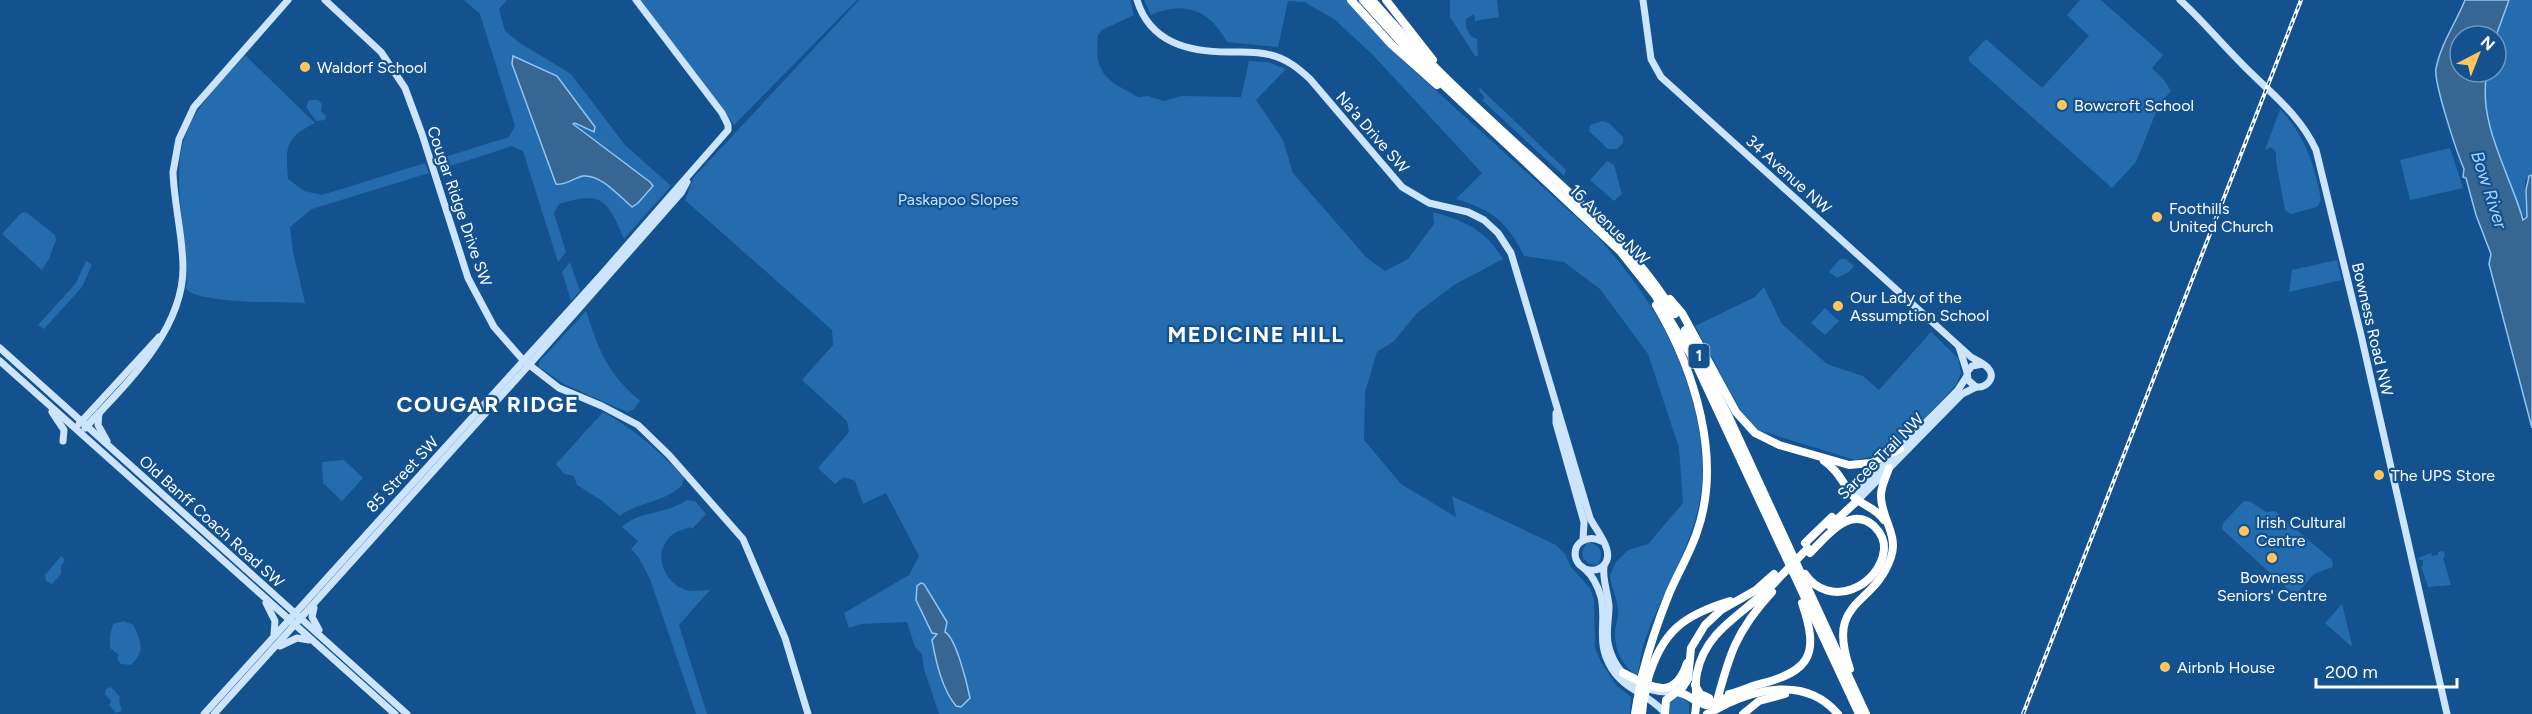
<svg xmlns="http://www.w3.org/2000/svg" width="2532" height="714" font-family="Figtree,sans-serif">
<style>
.green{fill:#256cae;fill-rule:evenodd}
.water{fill:#386692;stroke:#8fc5f5;stroke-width:1.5}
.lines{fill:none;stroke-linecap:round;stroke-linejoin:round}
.secondary{stroke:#cce4fc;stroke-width:7}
.highway{stroke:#fff;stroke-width:8}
.rail-casing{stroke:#fff;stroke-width:4}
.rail{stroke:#13518f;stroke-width:1.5;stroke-dasharray:4.5;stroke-linecap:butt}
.highway-bridge{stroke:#fff;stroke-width:8}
.poi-dot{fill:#ffc65e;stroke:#13518f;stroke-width:2}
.labels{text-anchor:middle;stroke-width:4.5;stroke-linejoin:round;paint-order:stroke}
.shield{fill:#13518f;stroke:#b8cbdd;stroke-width:1.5}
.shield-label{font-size:15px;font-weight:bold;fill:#fff}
.poi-label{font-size:16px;fill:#fff;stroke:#13518f;text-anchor:start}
.street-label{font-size:16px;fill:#fff;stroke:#13518f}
.park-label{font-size:16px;fill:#c4e1fc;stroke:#13518f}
.water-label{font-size:18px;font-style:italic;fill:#a9d3f8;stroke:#13518f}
.district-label{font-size:22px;font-weight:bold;letter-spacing:1.5px;fill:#fff;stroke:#13518f}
</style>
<rect width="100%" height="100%" fill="#13518f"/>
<g class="green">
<path d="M464 0H507L499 9 505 31 520 43 571 74 625 145 671 186 624 239C607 199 602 191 559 204L554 213 566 252 558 262 523 151 512 146 438 170 435 160 509 137 515 126 480 14Z"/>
<polygon points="636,0 857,0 734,125"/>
<path d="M859 0H1130L1134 15 1102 30 1098 35 1097 54 1099 64 1104 74 1113 83 1138 97 1148 96 1164 101 1181 96 1241 97 1249 61 1267 62 1286 69 1256 100 1283 140 1293 173 1366 257 1385 271 1408 259 1434 224 1433 212C1466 222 1484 228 1503 259L1454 285 1417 313 1394 341 1377 352 1365 392 1364 440 1401 484 1456 517 1452 496 1556 545 1565 554 1571 567 1590 588 1594 600 1595 648 1601 662 1616 685 1631 697 1630 714H939L924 669 922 654 915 647 907 622 861 624 849 628 844 613 909 575 919 556 886 493 863 504 855 481 844 477 835 484 818 468 849 432 847 421 802 380 833 345 832 330 685 200 694 177ZM924 584 943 614 945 632 961 669 970 697 968 700 946 687 932 641 937 634 932 633 921 608Z"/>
<path d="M1144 0H1349L1401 59 1597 236C1616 258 1635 280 1650 305 1686 362 1713 442 1698 510 1687 554 1662 595 1646 637 1641 650 1640 664 1637 677 1623 665 1614 651 1615 631 1615 625 1619 619 1618 613 1618 599 1611 588 1610 575L1616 562 1628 550 1648 544 1683 503 1679 448 1648 354 1600 289 1564 262 1524 256C1507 221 1492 210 1456 199L1482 173 1372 54 1334 19 1304 2 1288 1 1278 47 1227 42C1210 10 1184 0 1151 15Z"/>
<polygon points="1450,0 1497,0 1499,17 1475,21 1474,14 1466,19 1466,28 1472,37 1477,39 1478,56 1475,56 1450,17"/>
<polygon points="2080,0 2101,0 2163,55 2152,68 2164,80 2171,91 2159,105 2136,162 2112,188 1969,61 1969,57 1986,39 2042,88 2089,36 2067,15"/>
<polygon points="2500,0 2509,0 2507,8 2510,0 2532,0 2532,174 2525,180 2526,218 2522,215 2522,222 2469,72 2487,72 2485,83 2488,72 2496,72 2496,42 2501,23 2496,36"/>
<path d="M245 55 315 123C284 138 286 148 288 179L304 191 322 195 425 163 429 173 312 209 290 227 293 252 305 303C281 302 200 304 186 289 192 233 163 173 192 120 205 96 227 76 245 55Z"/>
<polygon points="1480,88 1566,170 1564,176 1482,100 1485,98 1479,90"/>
<polygon points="309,100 318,100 322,104 321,111 326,116 325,120 316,121 306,107"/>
<path d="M2280 109C2305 135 2315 166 2321 200L2317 207 2291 214 2285 210 2276 162V152L2271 147 2265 150Z"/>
<polygon points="1602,121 1609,123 1623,137 1623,143 1617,149 1608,149 1589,131 1590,125"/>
<polygon points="2450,148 2463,188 2410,200 2400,160"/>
<polygon points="1607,161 1614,165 1622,194 1614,201 1590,180"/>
<polygon points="26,212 55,235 56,240 49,259 42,270 2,234 21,213"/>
<polygon points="1840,259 1846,259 1854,266 1849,272 1837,278 1829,272"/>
<polygon points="2337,260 2342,280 2289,292 2292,270"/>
<polygon points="86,261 92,265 82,287 44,329 38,325 76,283"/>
<polygon points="570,262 580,291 571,301 562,272"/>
<polygon points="1764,287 1782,324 1827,364 1863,376 1879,390 1931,332 1958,358 1961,373 1956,385 1902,442 1884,454 1855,460 1758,430 1739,408 1695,326 1755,297"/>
<polygon points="1825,308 1839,321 1825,335 1811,323"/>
<path d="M586 311C600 353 606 371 640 401L633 410 627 412 564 384 539 367V362Z"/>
<path d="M603 412C635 430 659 450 684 478L682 485C665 503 639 501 620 516L601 500 577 485 574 476 564 474 556 464Z"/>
<polygon points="344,460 363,478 342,501 323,483 322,462"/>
<path d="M687 500 695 501 706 514 692 529 690 527C685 529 677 531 673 534 651 552 663 582 686 590 693 592 702 590 710 590L679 625 707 714H696L650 579 639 558 631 549 638 541 622 527C640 510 665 515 687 500Z"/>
<polygon points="2244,501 2251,502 2266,512 2275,511 2332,560 2333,567 2314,574 2295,596 2222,529 2223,523"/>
<path d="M1587 542C1601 545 1604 552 1598 565L1589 564 1583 558 1582 552Z"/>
<polygon points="2444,551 2445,556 2443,558 2451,585 2428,587 2421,566 2423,566 2423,560 2417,559 2418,558 2431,553 2432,556 2438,555 2438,552"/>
<polygon points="61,556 65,560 61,566 61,574 52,584 46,581 45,575"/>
<polygon points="2342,604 2352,645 2351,646 2325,623"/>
<path d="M124 621 133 625C142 641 145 652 131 665L121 664 117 659 119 655 110 648V635L113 624Z"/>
<polygon points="111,687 120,697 119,701 122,711 116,713 109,705 111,701 105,694 106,689"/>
<polygon points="1679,696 1689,703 1689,714 1669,714 1669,703"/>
</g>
<g class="water">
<path d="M2465 0H2509L2496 36H2460V72H2487C2477 123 2510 173 2523 220L2527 217 2526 190 2529 176 2532 175V428L2489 264 2491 254 2476 215 2466 178 2463 177 2464 169C2457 153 2433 81 2436 68 2441 43 2456 23 2465 0Z"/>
<path d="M513 56 557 76 595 127 594 132 575 123 573 124 650 182 653 186 638 203 632 207C619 196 601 174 583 176 573 178 566 186 556 184L512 64Z"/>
<path d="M921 583 924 584 947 622 945 632C956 638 967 683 970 698L961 707 956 706C942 689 936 662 932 640L937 634 932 633 916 600 917 586Z"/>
</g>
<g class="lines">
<g class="secondary">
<polyline points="325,0 381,52 405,88 422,134 468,278 494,327 523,360 559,388 602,406 638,425 669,455 743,539 785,638 808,714"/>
<path d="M1137 0C1150 43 1189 52 1229 52 1243 52 1257 51 1271 55 1287 59 1298 68 1310 79L1402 187 1429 203 1468 212 1484 220 1498 233 1511 253 1590 518C1596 531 1617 553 1603 566 1598 571 1592 571 1585 569"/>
<path d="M1643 0 1651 59 1661 77 1971 357C1976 360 1984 363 1988 368 1997 378 1986 388 1976 387L1968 380 1967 372 1972 366 1983 364"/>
<path d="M2180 0C2202 20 2220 42 2241 63 2269 92 2299 113 2316 150L2361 335 2447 714"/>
<polyline points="1959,347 1967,372"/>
<polyline points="0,348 407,714"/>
<polyline points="0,361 395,714"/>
<polyline points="52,412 64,430 63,441"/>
<polyline points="99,413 98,425 107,441"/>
<polyline points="1556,413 1556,423 1584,522 1583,540"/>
<polyline points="79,424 159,337"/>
<path d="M85 428C125 385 183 331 183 268 183 236 174 204 173 172L179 139 194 107 288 0"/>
<polyline points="1853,496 1958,390 1967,376"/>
<polyline points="1858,500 1962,394 1976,387"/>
<path d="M1601 541C1588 534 1571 543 1576 559 1578 565 1581 566 1585 569 1593 576 1598 587 1601 597 1607 623 1595 643 1612 669 1625 690 1647 693 1664 712"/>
<path d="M1604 566C1602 580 1608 592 1609 606 1609 619 1606 631 1608 643 1615 677 1643 694 1676 692"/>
<polyline points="266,603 275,621 274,634"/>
<polyline points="314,608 312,617 319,630"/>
<polyline points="280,646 297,638 309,640"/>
<polyline points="204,714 602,274 728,130 728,125 722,113 636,0"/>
<polyline points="214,714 529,365 681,193 687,182"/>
</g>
<g class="highway">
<polyline points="1351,0 1391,44 1437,85"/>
<polyline points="1363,0 1418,61 1620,251 1655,295 1695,362 1859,714"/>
<path d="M1372 0C1426 63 1487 117 1547 172 1595 216 1641 258 1675 314"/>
<polyline points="1386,0 1433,60"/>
<polyline points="1670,299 1682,313 1736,412 1755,433 1779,445 1849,465 1871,463 1900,449"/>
<polyline points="1685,330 1727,413 1866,714"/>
<path d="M1824 461C1838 470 1843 484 1854 497 1863 506 1875 507 1884 520"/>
<polyline points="1830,526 1858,500"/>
<polyline points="1805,543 1832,517"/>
<path d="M1805 574C1829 609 1879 588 1884 550 1885 541 1880 532 1874 526 1850 504 1825 538 1810 553"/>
<path d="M1850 669C1825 598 1874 608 1891 557 1899 535 1880 516 1881 495 1881 486 1886 477 1889 468"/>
<path d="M1623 673C1649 685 1674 704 1687 663"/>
<path d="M1642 676C1649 648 1658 621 1669 594 1678 573 1690 553 1697 532 1723 458 1694 369 1656 305"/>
<path d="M1648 679C1662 631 1684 615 1730 601"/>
<polyline points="1695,685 1700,694 1709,698"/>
<path d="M1676 692C1688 693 1695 703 1707 705"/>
<path d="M1729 694C1740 692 1750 686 1760 684 1812 671 1819 653 1802 603"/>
<path d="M1726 704C1764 687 1808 679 1838 714"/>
<path d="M1716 705C1729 655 1736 631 1772 592"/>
<polyline points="1635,714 1637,702"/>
<polyline points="1642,714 1643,704"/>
<polyline points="1665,714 1666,700 1682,688 1688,679 1691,648 1705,625 1721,610 1756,590 1774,574"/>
<path d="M1695 714C1698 700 1694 686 1697 673 1706 627 1749 612 1777 580"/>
<polyline points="1743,714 1759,701 1785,694"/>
</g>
<g class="rail-casing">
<polyline id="rail" points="2023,714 2301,0"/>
</g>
<use href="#rail" class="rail"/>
<g class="highway-bridge">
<polyline points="1777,580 1808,548"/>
<polyline points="1637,702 1642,676"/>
<polyline points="1643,704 1648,679"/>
<polyline points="1707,705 1728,697"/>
<polyline points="1707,714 1725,705"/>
</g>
</g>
<g class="poi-dot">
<circle cx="305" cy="67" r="6"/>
<circle cx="2062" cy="105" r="6"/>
<circle cx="2157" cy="217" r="6"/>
<circle cx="1838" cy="306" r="6"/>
<circle cx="2379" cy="475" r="6"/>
<circle cx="2244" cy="531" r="6"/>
<circle cx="2272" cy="558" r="6"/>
<circle cx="2165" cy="667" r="6"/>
</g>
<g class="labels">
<rect class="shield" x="1688.5" y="344" width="21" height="24" rx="4.5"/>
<g class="shield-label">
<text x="1699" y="361">1</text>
</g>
<g class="poi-label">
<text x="317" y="73">Waldorf School</text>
<text x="2074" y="111">Bowcroft School</text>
<text x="2169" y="214">Foothills<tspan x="2169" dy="18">United Church</tspan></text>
<text x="1850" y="303">Our Lady of the<tspan x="1850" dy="18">Assumption School</tspan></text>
<text x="2391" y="481">The UPS Store</text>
<text x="2256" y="528">Irish Cultural<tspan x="2256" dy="18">Centre</tspan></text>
<text x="2272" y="583" text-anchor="middle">Bowness<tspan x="2272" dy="18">Seniors' Centre</tspan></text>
<text x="2177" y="673">Airbnb House</text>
</g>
<g class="street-label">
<text transform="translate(1373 132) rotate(49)" y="6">Na'a Drive SW</text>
<text transform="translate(1789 174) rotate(42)" y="6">34 Avenue NW</text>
<text transform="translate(460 206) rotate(71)" y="6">Cougar Ridge Drive SW</text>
<text transform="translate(1610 224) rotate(45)" y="6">16 Avenue NW</text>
<text transform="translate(2373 329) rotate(77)" y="6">Bowness Road NW</text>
<text transform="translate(1880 456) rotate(-45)" y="6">Sarcee Trail NW</text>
<text transform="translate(402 474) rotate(-47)" y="6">85 Street SW</text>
<text transform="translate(212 521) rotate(42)" y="6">Old Banff Coach Road SW</text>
</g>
<g class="park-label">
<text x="958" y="205">Paskapoo Slopes</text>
</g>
<g class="water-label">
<text transform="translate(2489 190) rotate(72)" y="6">Bow River</text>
</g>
<g class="district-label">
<text x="1256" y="342">MEDICINE HILL</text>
<text x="488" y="412">COUGAR RIDGE</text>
</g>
</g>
<g transform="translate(2478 54) rotate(42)"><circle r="28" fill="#13518f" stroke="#7197bc" stroke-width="1.5"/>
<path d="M0-4.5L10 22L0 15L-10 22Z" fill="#ffc65e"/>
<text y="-9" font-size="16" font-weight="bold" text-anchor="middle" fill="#ffffff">N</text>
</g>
<path d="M2316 678v9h141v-9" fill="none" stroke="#ffffff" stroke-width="3"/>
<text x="2325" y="678" font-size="18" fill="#ffffff" stroke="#13518f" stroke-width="4.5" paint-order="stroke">200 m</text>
</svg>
